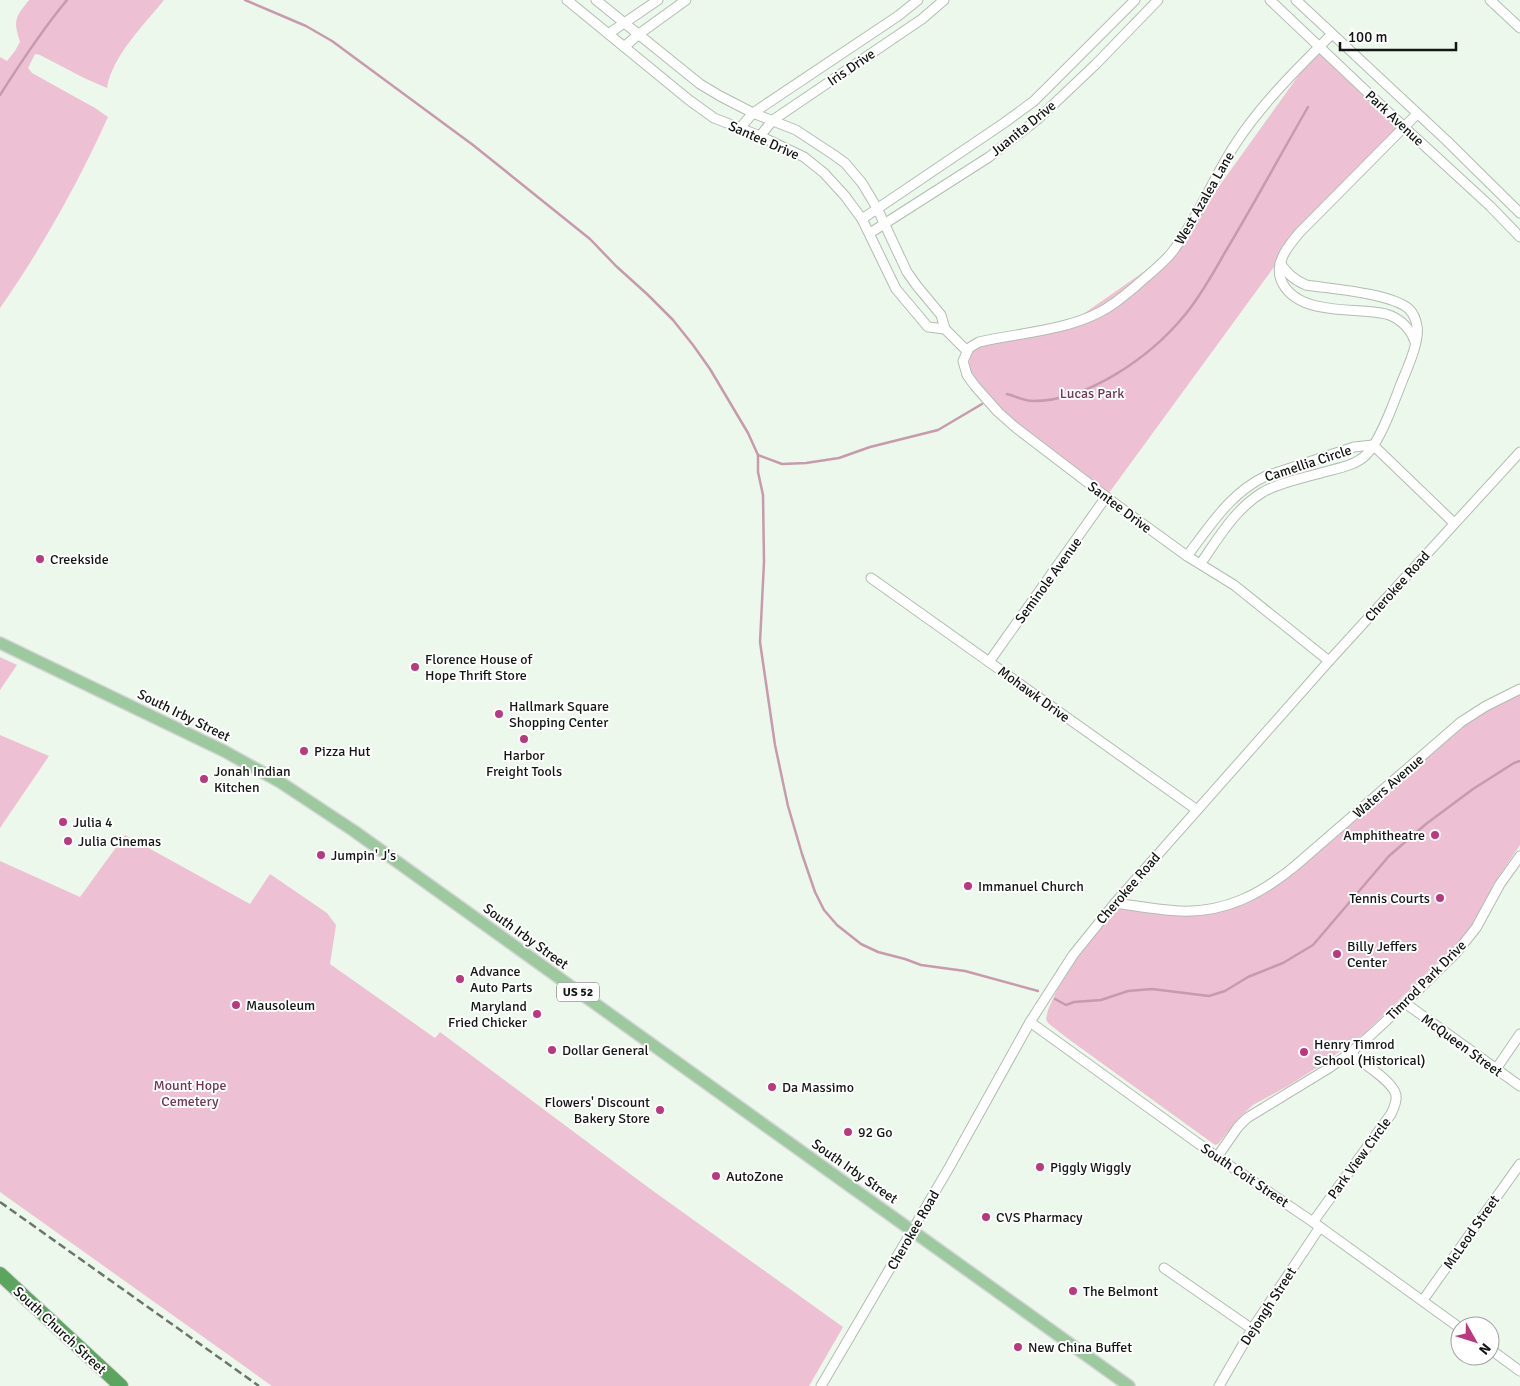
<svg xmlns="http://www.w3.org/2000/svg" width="1520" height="1386" font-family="Signika,sans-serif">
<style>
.green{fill:#eec0d3}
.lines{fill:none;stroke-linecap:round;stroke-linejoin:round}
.stream{stroke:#c89aad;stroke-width:2.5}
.minor-casing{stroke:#b2bdb2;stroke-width:11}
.major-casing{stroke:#d5d5d5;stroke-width:14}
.highway-casing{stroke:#d5d5d5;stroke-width:16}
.minor{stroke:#fff;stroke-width:9}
.major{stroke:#9dc99f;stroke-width:11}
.highway{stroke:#5ba55f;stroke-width:14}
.rail{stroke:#6c746c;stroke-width:2.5;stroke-dasharray:8 4;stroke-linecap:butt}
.poi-dot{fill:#bc387e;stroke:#fff;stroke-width:2}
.labels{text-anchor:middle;stroke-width:4;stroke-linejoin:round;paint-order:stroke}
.shield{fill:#fff;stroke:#5a5d5a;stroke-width:1}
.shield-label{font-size:12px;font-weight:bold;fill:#131713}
.street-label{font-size:14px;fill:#131713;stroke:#fff}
.park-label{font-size:14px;fill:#713753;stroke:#fff}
.poi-label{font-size:14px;fill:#131713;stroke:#fff;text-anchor:start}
</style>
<rect width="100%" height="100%" fill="#ecf8ec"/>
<g class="green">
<path d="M29 0H164C144 25 112 56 107 88L84 78 40 55 35 54 28 68 32 73 95 108 108 117C78 183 42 248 0 308V57L7 61 15 51 20 42C13 20 15 18 29 0Z"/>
<polygon points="1319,47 1404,127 1282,256 1106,497 1015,427 967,375 972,345 1069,324 1172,252"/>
<polygon points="0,657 17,665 0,690"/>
<polygon points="1520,692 1520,845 1493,885 1484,907 1466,935 1365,1033 1321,1065 1288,1086 1253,1105 1238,1119 1218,1144 1215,1145 1067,1038 1048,1023 1046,1019 1048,1010 1056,992 1073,962 1119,906 1200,913 1264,892 1453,730 1483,710"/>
<polygon points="0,735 49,756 0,828"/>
<polygon points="125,835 250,904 270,874 327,913 336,925 330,964 435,1038 440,1032 649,1188 843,1327 809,1386 272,1386 0,1192 0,861 80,897"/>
</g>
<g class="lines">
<g class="stream">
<polyline points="245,0 306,26 332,41 473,145 590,239 616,266 647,294 673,320 693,345 710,369 748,433 758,455 758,472 763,495 764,562 760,642 775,745 788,806 802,854 815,892 824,910 837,925 861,944 878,952 905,959 921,965 965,971 1038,991"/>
<path d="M0 95C21 62 42 30 67 0"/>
<path d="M1007 394C1015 396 1024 401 1033 401 1088 401 1150 357 1184 316 1201 296 1214 271 1227 249 1255 202 1281 154 1308 107"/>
<polyline points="758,455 782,464 806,463 839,458 870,447 938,430 982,404"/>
<polyline points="1055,999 1066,1005 1074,1002 1101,1000 1128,991 1152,989 1209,996 1225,991 1248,977 1283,963 1313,945 1389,856 1426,824 1473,789 1514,763 1520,761"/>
</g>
<g class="minor-casing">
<g id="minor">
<polyline points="567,0 689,100 714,118 760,136 804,157 824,173 845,196 862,219 896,289 928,327 945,329"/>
<polyline points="596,0 700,84 720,96 753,113 796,130 834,155 845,163 862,183 877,208 907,272 917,286 941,315 945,329 967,351"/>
<polyline points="1270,0 1404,127 1490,206 1520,237"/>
<polyline points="1296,0 1446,140 1520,213"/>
<polyline points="1490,0 1520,28"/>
<polyline points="608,34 658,0"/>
<polyline points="624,47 639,34 686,0"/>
<polyline points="740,128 753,113 898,16 918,0"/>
<polyline points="760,136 773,120 922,19 944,0"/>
<polyline points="862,219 1004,123 1034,101 1135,0"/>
<polyline points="870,233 989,157 1038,119 1096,64 1158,0"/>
<path d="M1415 342C1411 329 1400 318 1386 314 1354 307 1301 316 1283 284 1272 265 1288 246 1300 232L1417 114"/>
<polyline points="1373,445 1454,523"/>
<path d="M1187 556C1210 526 1231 492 1266 476L1354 447 1373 445"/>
<path d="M1201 563C1219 537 1235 509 1263 492 1279 483 1299 479 1317 474 1332 469 1354 467 1366 455 1380 442 1394 402 1401 384 1407 369 1420 341 1417 326 1416 320 1413 313 1409 309 1390 293 1332 289 1306 285 1294 280 1288 274 1280 263"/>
<polyline points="871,578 1197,810"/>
<path d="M1329 661 1234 585 1187 556 1121 508 1015 427 998 412 975 386 967 375 963 361 969 348 979 342C1018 333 1064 331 1100 312 1114 305 1125 295 1137 285 1149 274 1163 264 1173 251 1198 218 1213 178 1236 143 1263 102 1298 68 1332 34"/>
<polyline points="989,662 1106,497"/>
<path d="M1115 903C1137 906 1158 910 1180 911 1225 913 1261 894 1295 866L1461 722 1486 706 1520 689"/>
<polyline points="1405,1003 1520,1086"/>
<polyline points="1030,1022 1217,1157 1313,1222 1460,1328"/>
<polyline points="1496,1069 1520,1034"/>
<polyline points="1217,1157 1238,1127 1247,1118 1329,1068 1350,1053 1372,1034 1405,1003 1456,953 1476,928 1500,884 1520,856"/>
<path d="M1313 1222 1391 1114C1394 1108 1397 1101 1396 1095 1393 1081 1361 1062 1350 1053"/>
<polyline points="1164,1268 1252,1329"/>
<polyline points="1423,1300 1520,1164"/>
<polyline points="1490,1349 1520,1371"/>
<polyline points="821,1386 950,1166 1030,1022 1073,955 1115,903 1329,661 1520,452"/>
<polyline points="1219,1386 1252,1329 1320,1227"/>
</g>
</g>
<g class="major-casing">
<polyline id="major" points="0,643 224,751 280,782 354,831 1129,1386"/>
</g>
<g class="highway-casing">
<polyline id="highway" points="0,1274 121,1386"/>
</g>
<use href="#minor" class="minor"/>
<use href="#major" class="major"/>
<use href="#highway" class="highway"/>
<polyline class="rail" points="0,1202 259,1386"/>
</g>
<g class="poi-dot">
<circle cx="40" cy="559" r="5"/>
<circle cx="415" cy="667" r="5"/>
<circle cx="499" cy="714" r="5"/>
<circle cx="524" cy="739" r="5"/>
<circle cx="304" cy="751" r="5"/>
<circle cx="204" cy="779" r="5"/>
<circle cx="63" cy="822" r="5"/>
<circle cx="1435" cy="835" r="5"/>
<circle cx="68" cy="841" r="5"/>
<circle cx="321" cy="855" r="5"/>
<circle cx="968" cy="886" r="5"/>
<circle cx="1440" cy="898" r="5"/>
<circle cx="1337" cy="954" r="5"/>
<circle cx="460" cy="979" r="5"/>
<circle cx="236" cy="1005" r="5"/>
<circle cx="537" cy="1014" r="5"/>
<circle cx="552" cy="1050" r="5"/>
<circle cx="1304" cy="1052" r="5"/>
<circle cx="772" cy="1087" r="5"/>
<circle cx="660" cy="1110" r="5"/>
<circle cx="848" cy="1132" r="5"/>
<circle cx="1040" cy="1167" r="5"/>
<circle cx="716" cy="1176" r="5"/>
<circle cx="986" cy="1217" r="5"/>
<circle cx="1073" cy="1291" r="5"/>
<circle cx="1018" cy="1347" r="5"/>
</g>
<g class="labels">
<rect class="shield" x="557" y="982.5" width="42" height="19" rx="4"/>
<g class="shield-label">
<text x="578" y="996">US 52</text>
</g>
<g class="street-label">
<text transform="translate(851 67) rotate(-34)" y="5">Iris Drive</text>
<text transform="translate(1395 118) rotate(43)" y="5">Park Avenue</text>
<text transform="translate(1023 128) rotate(-39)" y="5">Juanita Drive</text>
<text transform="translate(764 140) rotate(24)" y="5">Santee Drive</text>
<text transform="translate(1204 198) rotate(-60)" y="5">West Azalea Lane</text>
<text transform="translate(1308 463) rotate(-18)" y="5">Camellia Circle</text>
<text transform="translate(1120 507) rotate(37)" y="5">Santee Drive</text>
<text transform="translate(1048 580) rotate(-54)" y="5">Seminole Avenue</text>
<text transform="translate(1397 586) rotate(-48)" y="5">Cherokee Road</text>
<text transform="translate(1034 694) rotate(36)" y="5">Mohawk Drive</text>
<text transform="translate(184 715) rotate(26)" y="5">South Irby Street</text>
<text transform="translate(1388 786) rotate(-41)" y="5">Waters Avenue</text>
<text transform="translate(1128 888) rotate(-49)" y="5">Cherokee Road</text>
<text transform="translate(526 936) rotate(36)" y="5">South Irby Street</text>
<text transform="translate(1426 980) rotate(-45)" y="5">Timrod Park Drive</text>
<text transform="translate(1462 1045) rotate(36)" y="5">McQueen Street</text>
<text transform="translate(1359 1158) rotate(-54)" y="5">Park View Circle</text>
<text transform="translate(855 1171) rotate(35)" y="5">South Irby Street</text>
<text transform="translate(1245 1175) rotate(34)" y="5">South Coit Street</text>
<text transform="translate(913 1230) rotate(-60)" y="5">Cherokee Road</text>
<text transform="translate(1471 1232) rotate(-55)" y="5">McLeod Street</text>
<text transform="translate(1268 1306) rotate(-57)" y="5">Dejongh Street</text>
<text transform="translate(60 1330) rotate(43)" y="5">South Church Street</text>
</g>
<g class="park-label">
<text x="1092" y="398">Lucas Park</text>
<text x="190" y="1090">Mount Hope<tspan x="190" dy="16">Cemetery</tspan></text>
</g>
<g class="poi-label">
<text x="50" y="564">Creekside</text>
<text x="425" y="664">Florence House of<tspan x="425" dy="16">Hope Thrift Store</tspan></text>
<text x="509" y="711">Hallmark Square<tspan x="509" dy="16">Shopping Center</tspan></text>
<text x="314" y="756">Pizza Hut</text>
<text x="524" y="760" text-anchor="middle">Harbor<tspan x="524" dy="16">Freight Tools</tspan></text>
<text x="214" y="776">Jonah Indian<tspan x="214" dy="16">Kitchen</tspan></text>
<text x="73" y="827">Julia 4</text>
<text x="1425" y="840" text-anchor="end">Amphitheatre</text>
<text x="78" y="846">Julia Cinemas</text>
<text x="331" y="860">Jumpin' J's</text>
<text x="978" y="891">Immanuel Church</text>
<text x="1430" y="903" text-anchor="end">Tennis Courts</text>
<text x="1347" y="951">Billy Jeffers<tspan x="1347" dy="16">Center</tspan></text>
<text x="470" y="976">Advance<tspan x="470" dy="16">Auto Parts</tspan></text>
<text x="246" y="1010">Mausoleum</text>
<text x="527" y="1011" text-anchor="end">Maryland<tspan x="527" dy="16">Fried Chicker</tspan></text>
<text x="1314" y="1049">Henry Timrod<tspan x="1314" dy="16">School (Historical)</tspan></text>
<text x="562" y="1055">Dollar General</text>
<text x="782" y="1092">Da Massimo</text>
<text x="650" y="1107" text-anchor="end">Flowers' Discount<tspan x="650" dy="16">Bakery Store</tspan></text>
<text x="858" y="1137">92 Go</text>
<text x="1050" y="1172">Piggly Wiggly</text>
<text x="726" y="1181">AutoZone</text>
<text x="996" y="1222">CVS Pharmacy</text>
<text x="1083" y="1296">The Belmont</text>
<text x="1028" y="1352">New China Buffet</text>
</g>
</g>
<g transform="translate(1475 1341) rotate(129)"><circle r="24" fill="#ffffff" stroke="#a1a2a1"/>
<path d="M0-4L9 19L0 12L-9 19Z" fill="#bc387e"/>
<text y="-8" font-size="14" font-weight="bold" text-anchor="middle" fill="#131713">N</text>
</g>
<path d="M1340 42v8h116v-8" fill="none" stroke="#131713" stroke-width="2.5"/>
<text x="1348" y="42" font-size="15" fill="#131713" stroke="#ffffff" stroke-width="4" paint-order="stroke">100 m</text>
</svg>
